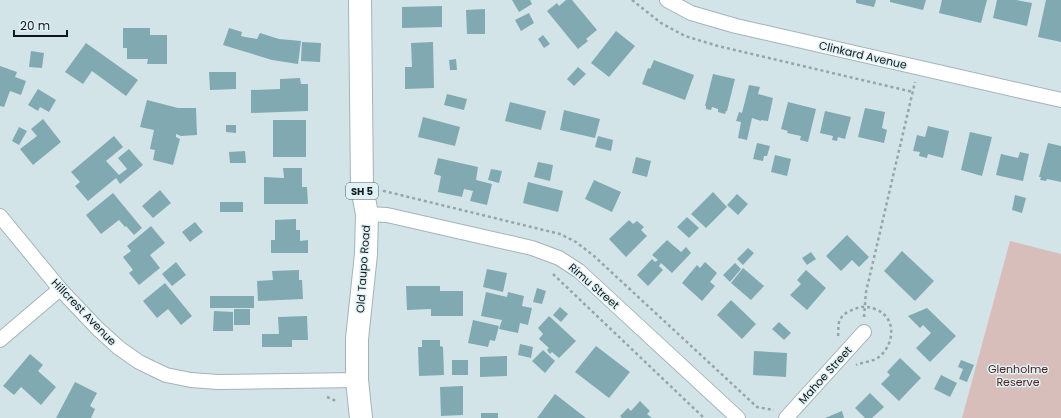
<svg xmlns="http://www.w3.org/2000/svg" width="1061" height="418" font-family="Poppins,sans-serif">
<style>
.green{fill:#d7beba}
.building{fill:#81a9b2}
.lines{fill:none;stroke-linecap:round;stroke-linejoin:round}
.minor-casing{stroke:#a3b4b8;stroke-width:16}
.trunk-casing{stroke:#a3b4b8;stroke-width:24}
.path{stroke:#97a5a9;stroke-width:2.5;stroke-dasharray:3 3;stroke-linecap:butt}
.minor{stroke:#fff;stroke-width:14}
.trunk{stroke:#fff;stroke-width:22}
.labels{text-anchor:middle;stroke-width:3;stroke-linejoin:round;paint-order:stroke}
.shield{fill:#dff1f5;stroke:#505a5c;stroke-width:1}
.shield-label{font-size:10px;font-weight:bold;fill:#13191b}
.street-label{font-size:11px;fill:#13191b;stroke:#dff1f5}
.park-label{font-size:11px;fill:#55231e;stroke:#dff1f5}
</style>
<rect width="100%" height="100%" fill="#d2e4e8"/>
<polygon class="green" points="1010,241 1061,254 1061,418 962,418"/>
<g class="building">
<polygon points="512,0 530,0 532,4 519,12"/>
<polygon points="566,0 572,0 597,30 586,39 588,41 578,49 547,11 557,3 559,6"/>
<polygon points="856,0 876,0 874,7 856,3"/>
<polygon points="890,0 926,0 923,10 890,2"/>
<polygon points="942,0 987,0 981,23 939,13"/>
<polygon points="997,0 1016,0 1032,3 1027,26 993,18"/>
<polygon points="1046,0 1061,0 1061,42 1038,37"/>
<polygon points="442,6 442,27 402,28 402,7"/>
<polygon points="485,9 485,34 467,34 466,10"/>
<polygon points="529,13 534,23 521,31 515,20"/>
<polygon points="123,28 150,28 150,35 167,35 167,64 147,64 148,59 127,59 127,48 123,48"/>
<polygon points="229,28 242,32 241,36 245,37 257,39 260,33 279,39 301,41 298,64 272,60 223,45"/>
<polygon points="616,31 635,46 609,77 591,63"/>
<polygon points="543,35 550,44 544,48 538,39"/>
<polygon points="302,42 321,43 320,62 301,61"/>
<polygon points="433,42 434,88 405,89 405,67 412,67 411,43"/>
<polygon points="86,43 138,80 126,96 92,71 83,84 65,72"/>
<polygon points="31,51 44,53 42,68 29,67"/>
<polygon points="456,59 457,70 450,70 449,60"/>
<polygon points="654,60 694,75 685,100 642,84 648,68 650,69"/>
<polygon points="0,66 17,72 15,77 26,81 21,95 10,91 4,107 0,106"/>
<polygon points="578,67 586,74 574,86 567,79"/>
<polygon points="209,72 236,72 236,89 210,90"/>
<polygon points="713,74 735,79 727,111 726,111 725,114 718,112 718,109 712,107 711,110 706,109 706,106 705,106"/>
<polygon points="300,78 301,84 308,84 308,111 251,113 251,90 280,89 280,79"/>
<polygon points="749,85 760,87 758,94 773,98 768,121 761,120 761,121 752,118 747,140 738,138 741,122 736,121 739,112 742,113"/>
<polygon points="38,89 56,100 49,112 40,107 38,111 28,105"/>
<polygon points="447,94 467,99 464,110 444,105"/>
<polygon points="147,100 178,108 196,108 197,135 181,136 176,134 176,137 180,139 173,165 153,160 155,150 150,149 154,130 140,127"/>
<polygon points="510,102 546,111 541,130 505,121"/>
<polygon points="788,102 816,109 808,142 800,140 801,136 787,133 788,131 781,129"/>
<polygon points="865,108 885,112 882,128 887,130 884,143 858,137"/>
<polygon points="564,110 600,119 595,138 560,130"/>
<polygon points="825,111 851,117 845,139 838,137 837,141 832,140 833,136 820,133"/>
<polygon points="423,117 460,127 455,146 418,137"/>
<polygon points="43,119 61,142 33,165 20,149 37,136 31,129"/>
<rect x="273" y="120" width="33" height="37"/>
<polygon points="226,125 236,125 236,133 226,132"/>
<polygon points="928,126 949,131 943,158 928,154 927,158 919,156 920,152 913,151 917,135 925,137"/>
<polygon points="19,127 27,131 19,145 12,141"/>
<polygon points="970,132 992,137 982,176 961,170"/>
<polygon points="114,136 123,147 106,161 119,175 127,169 118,158 129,149 143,165 120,184 116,178 88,201 75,186 80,182 71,172"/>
<polygon points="598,136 613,140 611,151 595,147"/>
<polygon points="757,143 770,146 767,156 764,156 763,161 753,159"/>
<polygon points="1048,143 1061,146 1061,182 1047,179 1046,181 1040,180 1041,177 1039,177"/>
<polygon points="245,151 246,163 230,163 229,152"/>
<polygon points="1020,152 1029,154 1023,181 996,175 1001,154 1018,158"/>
<polygon points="775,155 791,159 787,176 771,172"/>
<polygon points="636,157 651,161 647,177 632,173"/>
<polygon points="438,158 478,167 476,180 492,184 487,205 470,201 473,191 464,189 462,197 438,192 441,176 434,174"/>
<polygon points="538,162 553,165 550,181 534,177"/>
<polygon points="283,168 302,168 302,187 307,187 308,204 264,204 264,177 284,178"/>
<polygon points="491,169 502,171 499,183 488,180"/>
<polygon points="594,180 621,192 612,212 585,199"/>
<polygon points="528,182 563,191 558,212 523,203"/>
<polygon points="160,190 171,203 153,218 142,206"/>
<polygon points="713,192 727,207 706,228 691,214"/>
<polygon points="113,193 142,228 134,235 126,226 125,227 119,220 101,234 86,215"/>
<polygon points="737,194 748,204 738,215 727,205"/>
<polygon points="1015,195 1026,198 1022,213 1012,210"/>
<rect x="220" y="202" width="23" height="10"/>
<polygon points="687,217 699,228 689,238 677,227"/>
<polygon points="296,219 296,230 300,230 300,241 308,240 308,253 271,253 271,240 275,240 275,220"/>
<polygon points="629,220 633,224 637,221 644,227 641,230 647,236 626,257 609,239"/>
<polygon points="195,222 203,232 190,242 182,232"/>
<polygon points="151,226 165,243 150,255 160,268 139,285 129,273 133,270 123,257 131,251 127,246"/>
<polygon points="847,235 869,257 859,267 852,260 841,271 826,256"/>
<polygon points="667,240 681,252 686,247 691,253 672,273 661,263 659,266 663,270 648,286 637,275 652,259 655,262 658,260 652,255"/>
<polygon points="748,248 754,253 743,265 737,259"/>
<polygon points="902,251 934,281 915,301 884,271"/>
<polygon points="811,252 816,259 807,265 802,258"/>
<polygon points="176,262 186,275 172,286 162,274"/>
<polygon points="705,262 717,273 710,282 715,286 702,301 682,283 697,265 700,268"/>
<polygon points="735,263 741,269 730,282 723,275"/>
<polygon points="743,268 764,286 751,300 731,283"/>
<polygon points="487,269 507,273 503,292 483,287"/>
<polygon points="299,270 299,280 302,280 303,299 258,301 257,281 273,280 272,271"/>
<polygon points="806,270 826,288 807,310 790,295 801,284 797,280"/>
<polygon points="165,283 192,316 181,325 168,309 157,318 143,301"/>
<polygon points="406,286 440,286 440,291 463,291 463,316 431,316 431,309 407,310"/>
<polygon points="537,288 546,291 542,304 533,302"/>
<polygon points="486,292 507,297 508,292 524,296 522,306 532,308 528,325 520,323 518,333 499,329 502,320 481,316"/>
<rect x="210" y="296" width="44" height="12"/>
<polygon points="731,300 756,324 742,339 717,315"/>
<polygon points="560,307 568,314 561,322 553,315"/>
<polygon points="927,308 956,336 930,362 916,348 931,333 923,325 920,328 908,316"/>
<rect x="234" y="309" width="16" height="16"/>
<polygon points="214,311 233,312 233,331 213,331"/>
<polygon points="307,316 308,340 292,340 292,347 262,347 262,334 279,334 278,317"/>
<polygon points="549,316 576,341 559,358 552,352 550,354 547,350 549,348 539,339 543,334 538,328"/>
<polygon points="473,320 499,326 495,341 490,340 488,347 468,343"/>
<polygon points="779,322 791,333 784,340 772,329"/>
<polygon points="422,340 440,340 440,346 443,347 444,375 419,376 418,347 422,347"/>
<polygon points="520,344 533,347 531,358 518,355"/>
<polygon points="596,346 630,372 609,398 575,372"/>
<polygon points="543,350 555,361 545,373 532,361"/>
<polygon points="754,351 787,353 786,377 753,375"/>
<polygon points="30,354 43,365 38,371 56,387 41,405 21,387 14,395 3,386"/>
<polygon points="507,356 507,376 480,377 480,357"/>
<polygon points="900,358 921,378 899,401 881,384 890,375 887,372"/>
<rect x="452" y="360" width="16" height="15"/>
<polygon points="961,360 974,365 967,382 959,379 963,369 958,367"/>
<polygon points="941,375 957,383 950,397 934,389"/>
<polygon points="75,382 97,393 90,406 95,409 91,418 56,418"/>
<polygon points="463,386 463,415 441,416 440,387"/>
<polygon points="870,393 884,407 872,418 865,418 855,408"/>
<polygon points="555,394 586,418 537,418"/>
<polygon points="640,401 650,411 647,414 652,418 622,418 620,416 628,408 631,411"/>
<polygon points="842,411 844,418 825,418"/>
<rect x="481" y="413" width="17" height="5"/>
</g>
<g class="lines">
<g class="minor-casing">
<g id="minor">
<polyline points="667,0 691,13 736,26 1061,100"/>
<polyline points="367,214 387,215 532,248 559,258 579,271 738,418"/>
<polyline points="0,216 60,289 97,328 119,348 139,362 166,375 191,380 218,382 357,380"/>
<polyline points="0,340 60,289"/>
<polyline points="786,418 864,332"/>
</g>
</g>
<g class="trunk-casing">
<polyline id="trunk" points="360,0 362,188 367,214 366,254 357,339 357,380 361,418"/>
</g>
<g class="path">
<polyline points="632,0 661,23 685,36 718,46 913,92"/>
<polyline points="384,192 384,191 560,234 576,242 594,256 757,407 774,410"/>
<polyline points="553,274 704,418"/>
<polyline points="864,317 866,292 915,82"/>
<path d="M838 336C839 330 837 323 841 318 844 313 850 311 854 309 862 306 867 306 875 309 897 317 895 344 879 357 873 362 862 362 856 365"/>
<polyline points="327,397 336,401"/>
</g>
<use href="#minor" class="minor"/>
<use href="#trunk" class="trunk"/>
</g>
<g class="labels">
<rect class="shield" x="346" y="183" width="32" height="16" rx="3"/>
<g class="shield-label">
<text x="362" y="195">SH 5</text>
</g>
<g class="street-label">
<text transform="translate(863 55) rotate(13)" y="4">Clinkard Avenue</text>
<text transform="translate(363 269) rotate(-86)" y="4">Old Taupo Road</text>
<text transform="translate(594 286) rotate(41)" y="4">Rimu Street</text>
<text transform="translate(84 312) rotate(46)" y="4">Hillcrest Avenue</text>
<text transform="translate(825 375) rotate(-48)" y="4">Mahoe Street</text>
</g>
<g class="park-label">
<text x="1018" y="373">Glenholme<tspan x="1018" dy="13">Reserve</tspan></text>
</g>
</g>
<path d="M14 30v6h53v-6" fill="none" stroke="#13191b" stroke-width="2"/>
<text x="20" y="30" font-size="12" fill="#13191b" stroke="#dff1f5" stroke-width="3" paint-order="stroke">20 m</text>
</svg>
